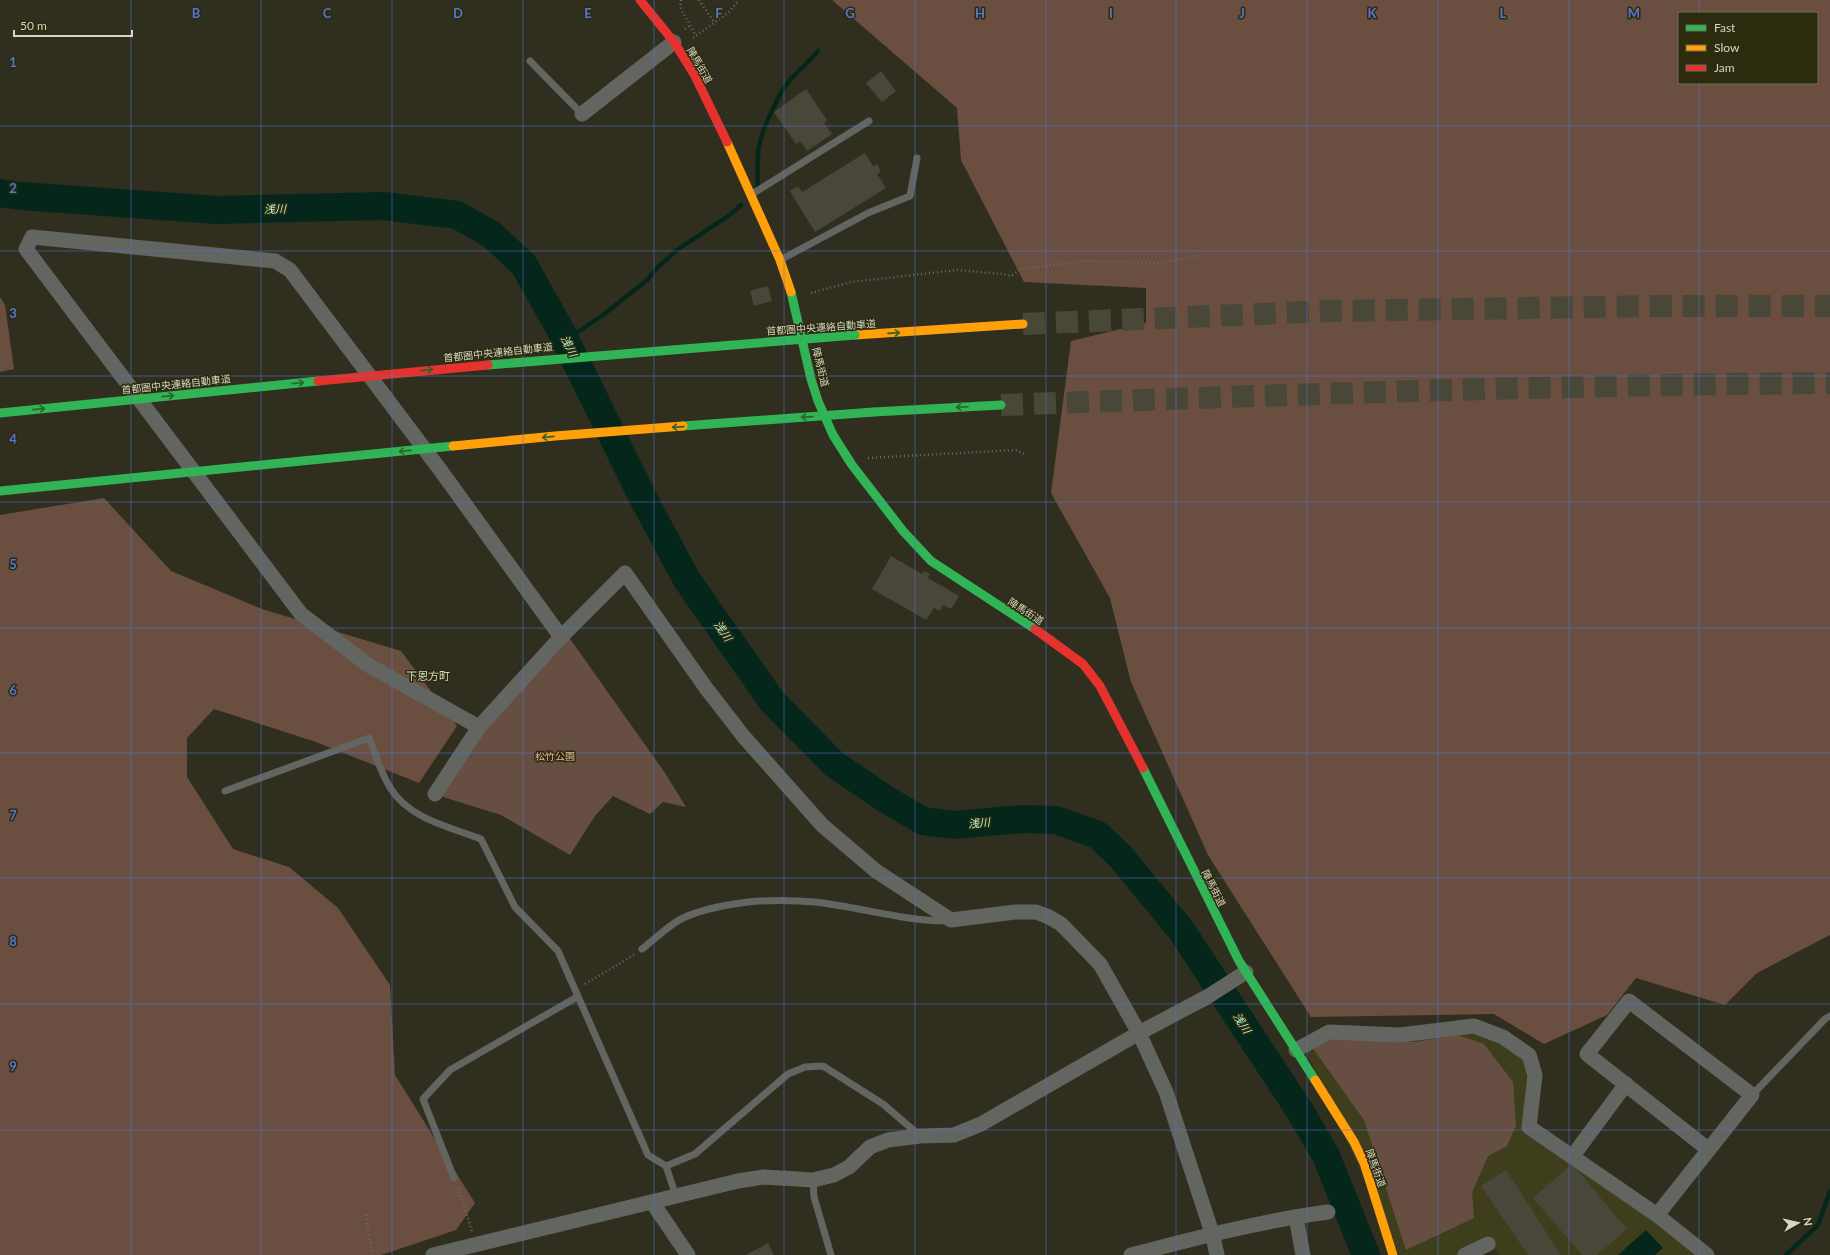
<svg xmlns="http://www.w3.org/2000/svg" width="1830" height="1255" font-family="Lato,'Noto Sans JP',sans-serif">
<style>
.built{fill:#3f3e1c}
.green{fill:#664f42}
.forest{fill:#6a4f40;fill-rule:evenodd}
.water{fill:#05261a}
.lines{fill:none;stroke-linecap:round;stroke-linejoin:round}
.stream{stroke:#05261a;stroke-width:4.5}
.river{stroke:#05261a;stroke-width:28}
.building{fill:#49463a}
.highway-tunnel{stroke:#494838;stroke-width:22;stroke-dasharray:22 11;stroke-linecap:butt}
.path{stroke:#6a6b64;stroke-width:2.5;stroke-dasharray:1 3;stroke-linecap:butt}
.lane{stroke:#636560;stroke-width:7}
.street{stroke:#636560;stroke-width:15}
.fast{stroke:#30b455;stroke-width:9}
.slow{stroke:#ff9f0a;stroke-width:9}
.jam{stroke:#e5322d;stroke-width:9}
.fast-bridge{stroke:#30b455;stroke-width:9}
.slow-bridge{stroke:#ff9f0a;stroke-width:9}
.jam-bridge{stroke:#e5322d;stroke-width:9}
.oneway{stroke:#2e622a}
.grid{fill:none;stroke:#5476d2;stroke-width:1;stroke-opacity:0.55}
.labels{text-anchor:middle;stroke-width:3;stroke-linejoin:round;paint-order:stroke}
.street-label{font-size:10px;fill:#d5d5c5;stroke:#2c2b0e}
.park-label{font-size:10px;fill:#efb69a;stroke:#2c2b0e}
.water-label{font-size:11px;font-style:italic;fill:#aef0d4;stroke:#2c2b0e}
.neighbourhood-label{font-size:11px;fill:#d5d5c5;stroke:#2c2b0e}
.grid-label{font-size:13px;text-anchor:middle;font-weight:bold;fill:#5476d2;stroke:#2c2b0e;stroke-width:3;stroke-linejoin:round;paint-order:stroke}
</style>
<rect width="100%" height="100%" fill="#302f1f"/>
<polygon class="built" points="1474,1026 1529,1055 1530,1127 1707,1255 1500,1255 1488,1244 1465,1255 1399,1255 1304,1046 1329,1032"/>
<g class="green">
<polygon points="568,636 665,773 686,807 663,802 650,814 613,796 595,816 570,855 501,815 440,796 483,730"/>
<polygon points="1458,1035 1484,1044 1513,1082 1516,1125 1507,1146 1488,1156 1472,1192 1474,1218 1406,1250 1364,1120 1312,1047 1336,1038 1415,1042"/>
</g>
<g class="forest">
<path d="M832 0H1830V935L1757 973 1725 1005 1636 978 1607 1015 1544 1044 1494 1014 1311 1017 1208 855 1131 682 1110 598 1051 493 1071 341 1146 323V288L1024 282 961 160 957 108ZM1679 13H1817V83H1679Z"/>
<polygon points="0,297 5,305 14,369 0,372"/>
<polygon points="104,498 171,571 262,609 401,651 457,726 419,783 316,742 214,709 187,738 187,777 233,849 289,867 338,908 390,985 395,1075 475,1203 456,1230 381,1255 0,1255 0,515"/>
</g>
<polygon class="water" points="1646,1230 1663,1248 1655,1255 1618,1255"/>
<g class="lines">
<g class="stream">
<path d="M758 188C756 153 758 137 774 107 778 97 783 88 790 80 799 70 809 62 818 51"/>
<polyline points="566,340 603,315 647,280 657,268 677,250 731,214 741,205"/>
<polyline points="1786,1255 1818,1225 1830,1191"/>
</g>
<polyline class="river" points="0,193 21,196 217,210 383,206 457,215 491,234 524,265 561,331 644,500 687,580 772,701 834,764 887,800 923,821 954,825 1022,819 1056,820 1098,835 1120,856 1181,930 1300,1111 1326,1156 1366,1255"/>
</g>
<g class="building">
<polygon points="881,71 896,91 882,102 866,83"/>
<polygon points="806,89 827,120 824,123 832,134 807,151 800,141 796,144 774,112"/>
<polygon points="865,153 873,166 877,164 881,172 877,174 886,188 815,232 790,191 798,186 802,192"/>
<polygon points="768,286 772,301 754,306 750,291"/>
<polygon points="891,556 922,574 924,571 930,574 928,578 959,596 951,609 943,605 940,611 934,608 926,620 872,589"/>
<polygon points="1572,1164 1627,1229 1597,1255 1582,1255 1533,1198"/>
<polygon points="1506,1170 1561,1255 1528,1255 1481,1186"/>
<polygon points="768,1243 774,1255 746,1255"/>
</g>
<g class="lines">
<g class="highway-tunnel">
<polyline points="1023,324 1330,311 1659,306 1830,306"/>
<path d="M1001 405C1278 395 1554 385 1830 383"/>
</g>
<g class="path">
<polyline points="681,0 680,7 696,36"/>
<polyline points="699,0 714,22"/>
<polyline points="685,29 689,26"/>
<polyline points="693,38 729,12 739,0"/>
<polyline points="811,293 851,282 957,270 1003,274 1011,276 1021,269 1086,261 1161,263 1200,255"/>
<polyline points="868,458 1016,450 1026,455"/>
<polyline points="585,984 634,955"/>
<polyline points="458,1188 472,1231"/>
<polyline points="366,1215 372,1255"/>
</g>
<g class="lane">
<polyline points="530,61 582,114"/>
<polyline points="752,194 869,121"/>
<polyline points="782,259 868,213 910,196 917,158"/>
<path d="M225 791 369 738C376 755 381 774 391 789 410 819 450 827 481 839L515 907 558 951 648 1155 666 1166 695 1154 788 1074 805 1067 823 1066 883 1104 919 1135"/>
<path d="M642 949C653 940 664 930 676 922 688 914 704 910 718 907 750 900 783 899 815 902 860 907 902 921 948 921"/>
<polyline points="1752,1095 1825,1019 1830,1016"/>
<polyline points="666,1166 676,1196"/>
<polyline points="454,1178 423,1099 450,1070 577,997"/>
<polyline points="813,1180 814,1197 831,1255"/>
</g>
<g class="street">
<polyline points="582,114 674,42"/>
<polyline points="479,727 368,665 301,614 26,249 32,237 275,261 290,270 441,471 561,637"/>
<polyline points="435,794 479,727 561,637 625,573 706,688 744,737 822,825 876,871 951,920 1015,912 1036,912 1049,917 1061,924 1100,964 1139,1033 1166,1092 1212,1233 1217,1255"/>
<polyline points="1296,1050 1329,1032 1400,1035 1474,1026 1503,1037 1529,1055 1535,1075 1529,1127 1657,1215 1707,1255"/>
<polyline points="1572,1157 1626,1084"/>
<polyline points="652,1202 688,1255"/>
<polyline points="1657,1215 1752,1095 1629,1001 1587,1054 1709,1150"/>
<polyline points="1296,1217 1303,1255"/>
<polyline points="433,1255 738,1181 764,1177 813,1180 834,1175 849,1167 870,1147 888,1140 920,1136 954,1135 981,1124 1139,1033 1207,997 1246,972"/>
<path d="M1131 1255C1196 1238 1261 1221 1328 1212"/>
<polyline points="1465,1255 1488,1244"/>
</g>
<g class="fast">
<polyline points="791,292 811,379 818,401 833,435 852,465 903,531 931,561 1035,629"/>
<polyline points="874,412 1001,405"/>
<polyline points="1143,768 1239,961 1315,1080"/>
</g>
<g class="slow">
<polyline points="727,142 780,260 791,292"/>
<polyline points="855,335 1023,324"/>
<polyline points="1315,1080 1354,1142 1364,1163 1393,1255"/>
</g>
<g class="jam">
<polyline points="640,0 674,42 694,74 727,142"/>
<polyline points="1035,629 1083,664 1100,686 1143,768"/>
</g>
<g class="fast-bridge">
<polyline points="488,365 855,335"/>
<polyline points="0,413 318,381"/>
<polyline points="683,426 874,412"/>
<polyline points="0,491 453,446"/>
</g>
<polyline class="slow-bridge" points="453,446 555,436 683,426"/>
<polyline class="jam-bridge" points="318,381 488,365"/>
</g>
<defs><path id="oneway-shaft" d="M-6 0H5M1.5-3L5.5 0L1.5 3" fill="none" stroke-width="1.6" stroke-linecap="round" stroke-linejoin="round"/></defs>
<g class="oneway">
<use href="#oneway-shaft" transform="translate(894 333) rotate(-4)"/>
<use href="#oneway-shaft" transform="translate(427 370) rotate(-6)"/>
<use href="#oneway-shaft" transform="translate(298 383) rotate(-6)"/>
<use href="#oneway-shaft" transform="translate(168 396) rotate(-6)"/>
<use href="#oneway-shaft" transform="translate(962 407) rotate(177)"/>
<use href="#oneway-shaft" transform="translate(39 409) rotate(-6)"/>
<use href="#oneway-shaft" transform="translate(807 417) rotate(176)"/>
<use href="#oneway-shaft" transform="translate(678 427) rotate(176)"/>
<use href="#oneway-shaft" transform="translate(548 437) rotate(174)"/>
<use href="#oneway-shaft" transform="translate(405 451) rotate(174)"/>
</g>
<path class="grid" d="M131 0V1255M261 0V1255M392 0V1255M523 0V1255M654 0V1255M784 0V1255M915 0V1255M1046 0V1255M1176 0V1255M1307 0V1255M1438 0V1255M1569 0V1255M1699 0V13M1699 83V1255M0 126H1830M0 251H1830M0 376H1830M0 502H1830M0 628H1830M0 753H1830M0 878H1830M0 1004H1830M0 1130H1830"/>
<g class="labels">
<g class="street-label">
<text transform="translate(700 65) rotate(60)" y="4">陣馬街道</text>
<text transform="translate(821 327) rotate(-4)" y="4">首都圏中央連絡自動車道</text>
<text transform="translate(498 352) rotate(-6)" y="4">首都圏中央連絡自動車道</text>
<text transform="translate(821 367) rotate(76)" y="4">陣馬街道</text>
<text transform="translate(176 384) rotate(-6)" y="4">首都圏中央連絡自動車道</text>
<text transform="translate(1026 611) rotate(33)" y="4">陣馬街道</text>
<text transform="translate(1214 888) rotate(63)" y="4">陣馬街道</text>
<text transform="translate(1376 1168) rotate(70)" y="4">陣馬街道</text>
</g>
<g class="park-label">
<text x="555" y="760">松竹公園</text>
</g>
<g class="water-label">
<text transform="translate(275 209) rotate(-1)" y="4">浅川</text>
<text transform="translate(569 346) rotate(64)" y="4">浅川</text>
<text transform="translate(723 631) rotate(55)" y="4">浅川</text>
<text transform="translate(979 823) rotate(-5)" y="4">浅川</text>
<text transform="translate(1242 1023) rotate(57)" y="4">浅川</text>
</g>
<g class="neighbourhood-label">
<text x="428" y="680">下恩方町</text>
</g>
</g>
<g class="grid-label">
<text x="196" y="18">B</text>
<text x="327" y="18">C</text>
<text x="458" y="18">D</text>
<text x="588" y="18">E</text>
<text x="719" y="18">F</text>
<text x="850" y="18">G</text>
<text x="980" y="18">H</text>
<text x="1111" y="18">I</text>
<text x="1242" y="18">J</text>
<text x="1372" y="18">K</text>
<text x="1503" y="18">L</text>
<text x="1634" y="18">M</text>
<text x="13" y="67">1</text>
<text x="13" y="193">2</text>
<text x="13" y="318">3</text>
<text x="13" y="444">4</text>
<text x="13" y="569">5</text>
<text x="13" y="695">6</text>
<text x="13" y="820">7</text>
<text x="13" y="946">8</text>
<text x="13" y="1071">9</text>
</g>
<rect x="1678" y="12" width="140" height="72" fill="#2c2b0e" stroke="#706f57"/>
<rect x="1686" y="25" width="20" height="6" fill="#30b455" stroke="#706f57"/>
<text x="1714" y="32" font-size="12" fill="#d5d5c5">Fast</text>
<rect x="1686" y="45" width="20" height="6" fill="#ff9f0a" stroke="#706f57"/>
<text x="1714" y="52" font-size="12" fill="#d5d5c5">Slow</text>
<rect x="1686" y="65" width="20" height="6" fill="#e5322d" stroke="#706f57"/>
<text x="1714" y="72" font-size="12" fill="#d5d5c5">Jam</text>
<g transform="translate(1798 1223) rotate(82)" stroke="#2c2b0e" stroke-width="3" paint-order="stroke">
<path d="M0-3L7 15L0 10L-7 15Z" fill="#d5d5c5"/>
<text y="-6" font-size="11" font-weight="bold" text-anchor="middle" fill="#d5d5c5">N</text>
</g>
<path d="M14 30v6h118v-6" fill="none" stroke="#d5d5c5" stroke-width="2"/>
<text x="20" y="30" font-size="12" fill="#d5d5c5" stroke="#2c2b0e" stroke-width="3" paint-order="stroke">50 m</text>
</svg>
